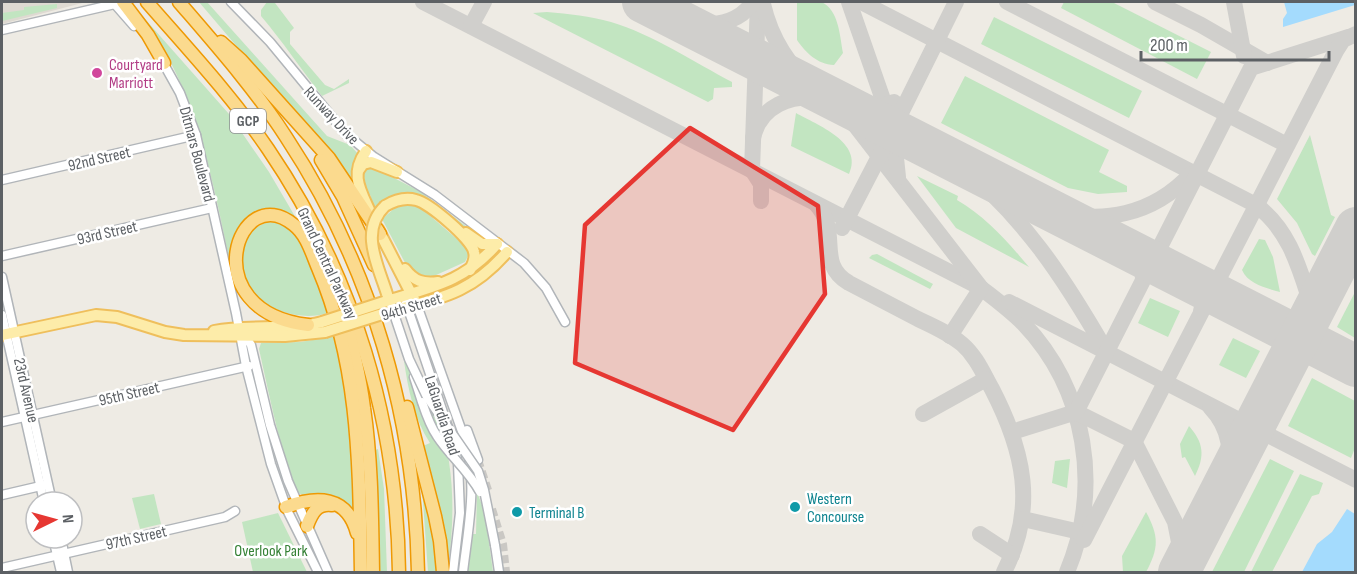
<svg xmlns="http://www.w3.org/2000/svg" width="1357" height="574" font-family="'Sofia Sans Condensed',sans-serif">
<style>
.education{fill:#dedad2}
.green{fill:#c2e5c1}
.water{fill:#a4dbfd}
.lines{fill:none;stroke-linecap:round;stroke-linejoin:round}
.taxiway{stroke:#d0cfcc;stroke-width:16}
.runway{stroke:#d0cfcc;stroke-width:42}
.minor-tunnel{stroke:#cac8c4;stroke-width:8;stroke-dasharray:8 4;stroke-linecap:butt}
.minor-casing{stroke:#b1b5b9;stroke-width:11}
.major-casing{stroke:#efbf5c;stroke-width:14}
.highway-casing{stroke:#ee9904;stroke-width:15}
.minor{stroke:#fff;stroke-width:8}
.major{stroke:#fdeca9;stroke-width:10}
.highway{stroke:#fbda8e;stroke-width:12}
.minor-bridge-casing{stroke:#b1b5b9;stroke-width:11;stroke-linecap:butt}
.major-bridge-casing{stroke:#efbf5c;stroke-width:14;stroke-linecap:butt}
.minor-bridge{stroke:#fff;stroke-width:8}
.major-bridge{stroke:#fdeca9;stroke-width:10}
.marked{fill:#e63732;fill-opacity:0.2;stroke:#e63732;stroke-width:4.5;stroke-linejoin:round}
.hotel-dot{fill:#d1479c;stroke:#fff;stroke-width:2}
.culture-dot{fill:#0f9aa8;stroke:#fff;stroke-width:2}
.labels{text-anchor:middle;stroke-width:5;stroke-linejoin:round;paint-order:stroke}
.shield{fill:#fff;stroke:#8d9092;stroke-width:1.5}
.shield-label{font-size:15px;font-weight:bold;fill:#5c6064}
.hotel-label{font-size:16px;fill:#b23c85;stroke:#fff;text-anchor:start}
.street-label{font-size:16px;fill:#5c6064;stroke:#fff}
.culture-label{font-size:16px;fill:#0d838f;stroke:#fff;text-anchor:start}
.park-label{font-size:16px;fill:#358135;stroke:#fff}
</style>
<rect width="100%" height="100%" fill="#eeebe4"/>
<polygon class="education" points="2,2 86,2 2,24"/>
<g class="green">
<path d="M130 2 229 114 269 172 300 225 288 216 239 229 233 243 232 257 229 258C215 191 202 124 171 63 161 41 144 21 130 2Z"/>
<path d="M199 2H207L327 136 350 145 359 155C353 165 351 172 353 183Z"/>
<path d="M267 2 275 3 294 28 290 32V44L325 85 334 89 349 79V83L322 96C301 69 283 42 261 16V10Z"/>
<path d="M797 2C805 1 815 0 821 2 839 9 840 37 843 53L834 65C817 64 806 53 797 40Z"/>
<polygon points="1064,2 1112,2 1211,52 1197,79 1061,8"/>
<polygon points="57,4 57,8 2,21 2,13 24,10 24,7"/>
<path d="M547 12C569 14 590 16 611 22 652 34 694 62 732 82V87L714 88 713 99 708 102 533 13Z"/>
<polygon points="994,17 1142,91 1129,118 981,44"/>
<polygon points="965,76 1109,150 1099,172 1127,186 1127,192 1098,194 1068,188 941,123"/>
<path d="M796 113C817 125 864 142 849 174L791 146Z"/>
<polygon points="1310,135 1331,215 1335,217 1315,256 1312,254 1297,223 1277,199"/>
<path d="M373 167 421 192 467 227V230C438 209 409 174 376 209L370 198 371 196C363 190 358 178 367 168Z"/>
<path d="M917 176 958 196 957 200C986 217 1007 241 1029 267L956 228Z"/>
<polygon points="408,204 420,207 465,246 469,254 465,262 425,280 412,276 382,219 396,207"/>
<path d="M268 222C276 222 285 225 291 229 306 240 321 294 328 313 306 320 276 314 258 298 235 277 234 232 268 222Z"/>
<path d="M1259 239 1265 240 1273 257 1280 292C1266 288 1248 284 1242 270Z"/>
<polygon points="877,254 933,284 930,289 869,258 872,255"/>
<polygon points="1355,292 1356,294 1355,338 1337,327"/>
<polygon points="1150,298 1180,311 1168,337 1138,323"/>
<path d="M336 336 346 380 356 514C340 508 312 502 299 493 287 484 264 370 259 349L261 343 300 342Z"/>
<polygon points="1233,338 1260,351 1246,378 1219,365"/>
<path d="M404 361C412 369 423 378 429 388 434 395 435 406 438 414 455 470 455 513 448 569L423 446 430 443C414 419 408 389 404 361Z"/>
<polygon points="1312,378 1355,401 1355,448 1351,458 1288,426"/>
<path d="M1189 426C1204 443 1205 456 1195 476L1185 457 1182 458 1180 444Z"/>
<polygon points="378,449 384,489 387,572 378,572 373,451"/>
<polygon points="1070,459 1067,488 1052,483 1055,461"/>
<polygon points="1270,459 1294,471 1244,572 1212,572"/>
<polygon points="1300,474 1323,483 1319,494 1312,496 1272,572 1251,572"/>
<polygon points="422,488 436,543 439,572 428,572"/>
<polygon points="477,492 485,513 493,572 467,572 472,534 476,534"/>
<polygon points="154,494 161,524 140,529 132,498"/>
<path d="M1146 512C1159 536 1159 548 1146 572H1123L1122 556Z"/>
<polygon points="278,513 307,572 253,572 242,522"/>
</g>
<g class="water">
<polygon points="1284,2 1355,2 1355,5 1283,27 1283,19 1287,13"/>
<polygon points="1347,509 1355,514 1355,572 1302,572 1317,544 1332,532"/>
</g>
<g class="lines">
<g class="taxiway">
<path d="M423 2 981 288C995 299 1010 310 1023 323 1087 390 1102 488 1067 572"/>
<polyline points="635,2 656,8"/>
<polyline points="758,2 752,170 761,184 761,201"/>
<polyline points="849,2 889,117 897,129 914,140"/>
<path d="M861 2 1256 205C1291 231 1300 271 1313 310"/>
<polyline points="1007,2 1287,145"/>
<polyline points="1155,2 1201,25 1267,63"/>
<polyline points="1234,2 1244,56"/>
<path d="M763 4C771 39 790 68 817 91"/>
<polyline points="471,26 484,2"/>
<path d="M694 27C718 24 739 23 753 2"/>
<polyline points="862,114 894,102"/>
<path d="M753 138C760 106 791 94 821 98 827 99 833 99 838 103L981 288 950 336"/>
<path d="M956 162C1023 215 1064 278 1106 351"/>
<polyline points="898,177 893,129 956,2"/>
<path d="M816 204C842 232 815 263 849 283 872 295 895 307 918 319 933 326 949 333 962 344 976 356 983 373 992 389 1024 451 1037 508 1004 572"/>
<path d="M1050 210C1102 225 1153 215 1191 174"/>
<polyline points="842,228 884,147"/>
<polyline points="1134,253 1142,264 1143,279"/>
<path d="M1189 281C1200 290 1205 298 1201 311"/>
<polyline points="1009,302 1356,480"/>
<path d="M1210 407C1231 429 1233 454 1225 482"/>
<polyline points="1076,412 1134,441 1175,522 1180,547 1176,572"/>
<polyline points="923,414 986,379"/>
<polyline points="1012,432 1076,412 1251,68 1348,37"/>
<polyline points="1023,519 1080,532"/>
<polyline points="980,534 1012,555"/>
<polyline points="1084,540 1336,51 1343,40 1356,34"/>
</g>
<g class="runway">
<polyline points="643,2 1356,366"/>
<polyline points="1179,572 1356,228"/>
</g>
<g class="minor-tunnel">
<polyline points="478,460 489,493"/>
<polyline points="492,509 503,544 506,572"/>
</g>
<g class="minor-casing">
<g id="minor">
<polyline points="113,2 134,26"/>
<polyline points="231,2 270,42 346,134 374,157 435,195 524,263 546,288 565,322"/>
<polyline points="2,30 115,4"/>
<polyline points="161,59 180,93 196,135 236,313 246,366 271,464 288,512 318,572"/>
<polyline points="2,180 196,135"/>
<polyline points="2,256 212,208"/>
<polyline points="2,277 52,502"/>
<polyline points="406,303 452,439 458,463 460,513 453,572"/>
<path d="M417 305 465 440C478 483 468 529 463 572"/>
<polyline points="2,315 44,502"/>
<polyline points="243,333 251,345 270,425 288,481 328,572"/>
<polyline points="414,377 422,402"/>
<polyline points="2,422 249,366"/>
<polyline points="467,430 478,460"/>
<polyline points="2,495 45,485"/>
<polyline points="53,538 61,572"/>
<polyline points="61,538 68,572"/>
<polyline points="495,545 499,572"/>
<polyline points="2,568 225,517 235,511"/>
</g>
</g>
<g class="major-casing">
<g id="major">
<path d="M366 151C349 175 361 191 371 214"/>
<polyline points="358,171 363,164 371,162 397,172"/>
<path d="M385 206C395 200 405 197 416 200 429 203 472 239 474 252 476 258 473 264 470 270"/>
<polyline points="378,229 417,305"/>
<polyline points="466,233 482,244 497,244"/>
<path d="M405 269C414 281 423 284 438 282"/>
<path d="M393 299C437 286 465 280 497 244"/>
<path d="M395 310C445 297 472 292 507 252"/>
<path d="M214 331C250 324 287 331 322 322"/>
<polyline points="2,335 96,315 117,317 165,332 184,335 285,336 325,332"/>
</g>
</g>
<g class="highway-casing">
<g id="highway">
<polyline points="123,2 148,35 164,63"/>
<path d="M147 2C188 49 232 96 268 149 354 275 397 421 399 572"/>
<path d="M179 2C216 45 255 89 286 137 372 267 415 418 418 572"/>
<polyline points="221,42 241,60 329,158 380,234"/>
<polyline points="321,160 343,197 374,265"/>
<path d="M344 314C352 345 360 376 364 408 372 462 372 518 373 572"/>
<path d="M308 325C192 311 238 178 294 225 307 235 312 254 318 268 360 367 359 467 361 572"/>
<polyline points="407,407 435,516 440,541 443,572"/>
<path d="M286 507C316 496 347 495 357 533"/>
<path d="M307 526C312 513 317 503 332 505"/>
</g>
</g>
<use href="#minor" class="minor"/>
<use href="#major" class="major"/>
<use href="#highway" class="highway"/>
<g class="minor-bridge-casing">
<g id="minor-bridge">
<polyline points="391,305 409,359 427,397 478,471 484,490 495,545"/>
<path d="M422 402C426 414 430 426 437 436 450 456 469 471 480 492"/>
</g>
</g>
<g class="major-bridge-casing">
<g id="major-bridge">
<path d="M385 206C359 231 378 265 387 294"/>
<polyline points="322,322 393,299"/>
<polyline points="325,332 395,310"/>
</g>
</g>
<use href="#minor-bridge" class="minor-bridge"/>
<use href="#major-bridge" class="major-bridge"/>
</g>
<path class="marked" d="M690 128 818 206 825 294 733 430 575 363 585 225Z"/>
<circle class="hotel-dot" cx="97" cy="73" r="6"/>
<g class="culture-dot">
<circle cx="795" cy="507" r="6"/>
<circle cx="517" cy="512" r="6"/>
</g>
<g class="labels">
<rect class="shield" x="230" y="109" width="36" height="24" rx="4.5"/>
<g class="shield-label">
<text x="248" y="126">GCP</text>
</g>
<g class="hotel-label">
<text x="109" y="70">Courtyard<tspan x="109" dy="18">Marriott</tspan></text>
</g>
<g class="street-label">
<text transform="translate(332 115) rotate(47)" y="6">Runway Drive</text>
<text transform="translate(198 154) rotate(75)" y="6">Ditmars Boulevard</text>
<text transform="translate(99 158) rotate(-13)" y="6">92nd Street</text>
<text transform="translate(107 232) rotate(-13)" y="6">93rd Street</text>
<text transform="translate(328 263) rotate(65)" y="6">Grand Central Parkway</text>
<text transform="translate(411 306) rotate(-17)" y="6">94th Street</text>
<text transform="translate(27 390) rotate(77)" y="6">23rd Avenue</text>
<text transform="translate(129 393) rotate(-13)" y="6">95th Street</text>
<text transform="translate(443 415) rotate(72)" y="6">LaGuardia Road</text>
<text transform="translate(136 537) rotate(-13)" y="6">97th Street</text>
</g>
<g class="culture-label">
<text x="807" y="504">Western<tspan x="807" dy="18">Concourse</tspan></text>
<text x="529" y="518">Terminal B</text>
</g>
<g class="park-label">
<text x="271" y="556">Overlook Park</text>
</g>
</g>
<rect width="1357" height="574" fill="none" stroke="#5c6064" stroke-width="6"/>
<g transform="translate(54 520) rotate(85)"><circle r="28" fill="#ffffff" stroke="#bebfc1" stroke-width="1.5"/>
<path d="M0-4.5L10 22L0 15L-10 22Z" fill="#e63732"/>
<text y="-9" font-size="16" font-weight="bold" text-anchor="middle" fill="#5c6064">N</text>
</g>
<path d="M1141 51v9h188v-9" fill="none" stroke="#5c6064" stroke-width="3"/>
<text x="1150" y="51" font-size="18" fill="#5c6064" stroke="#ffffff" stroke-width="4.5" paint-order="stroke">200 m</text>
</svg>
